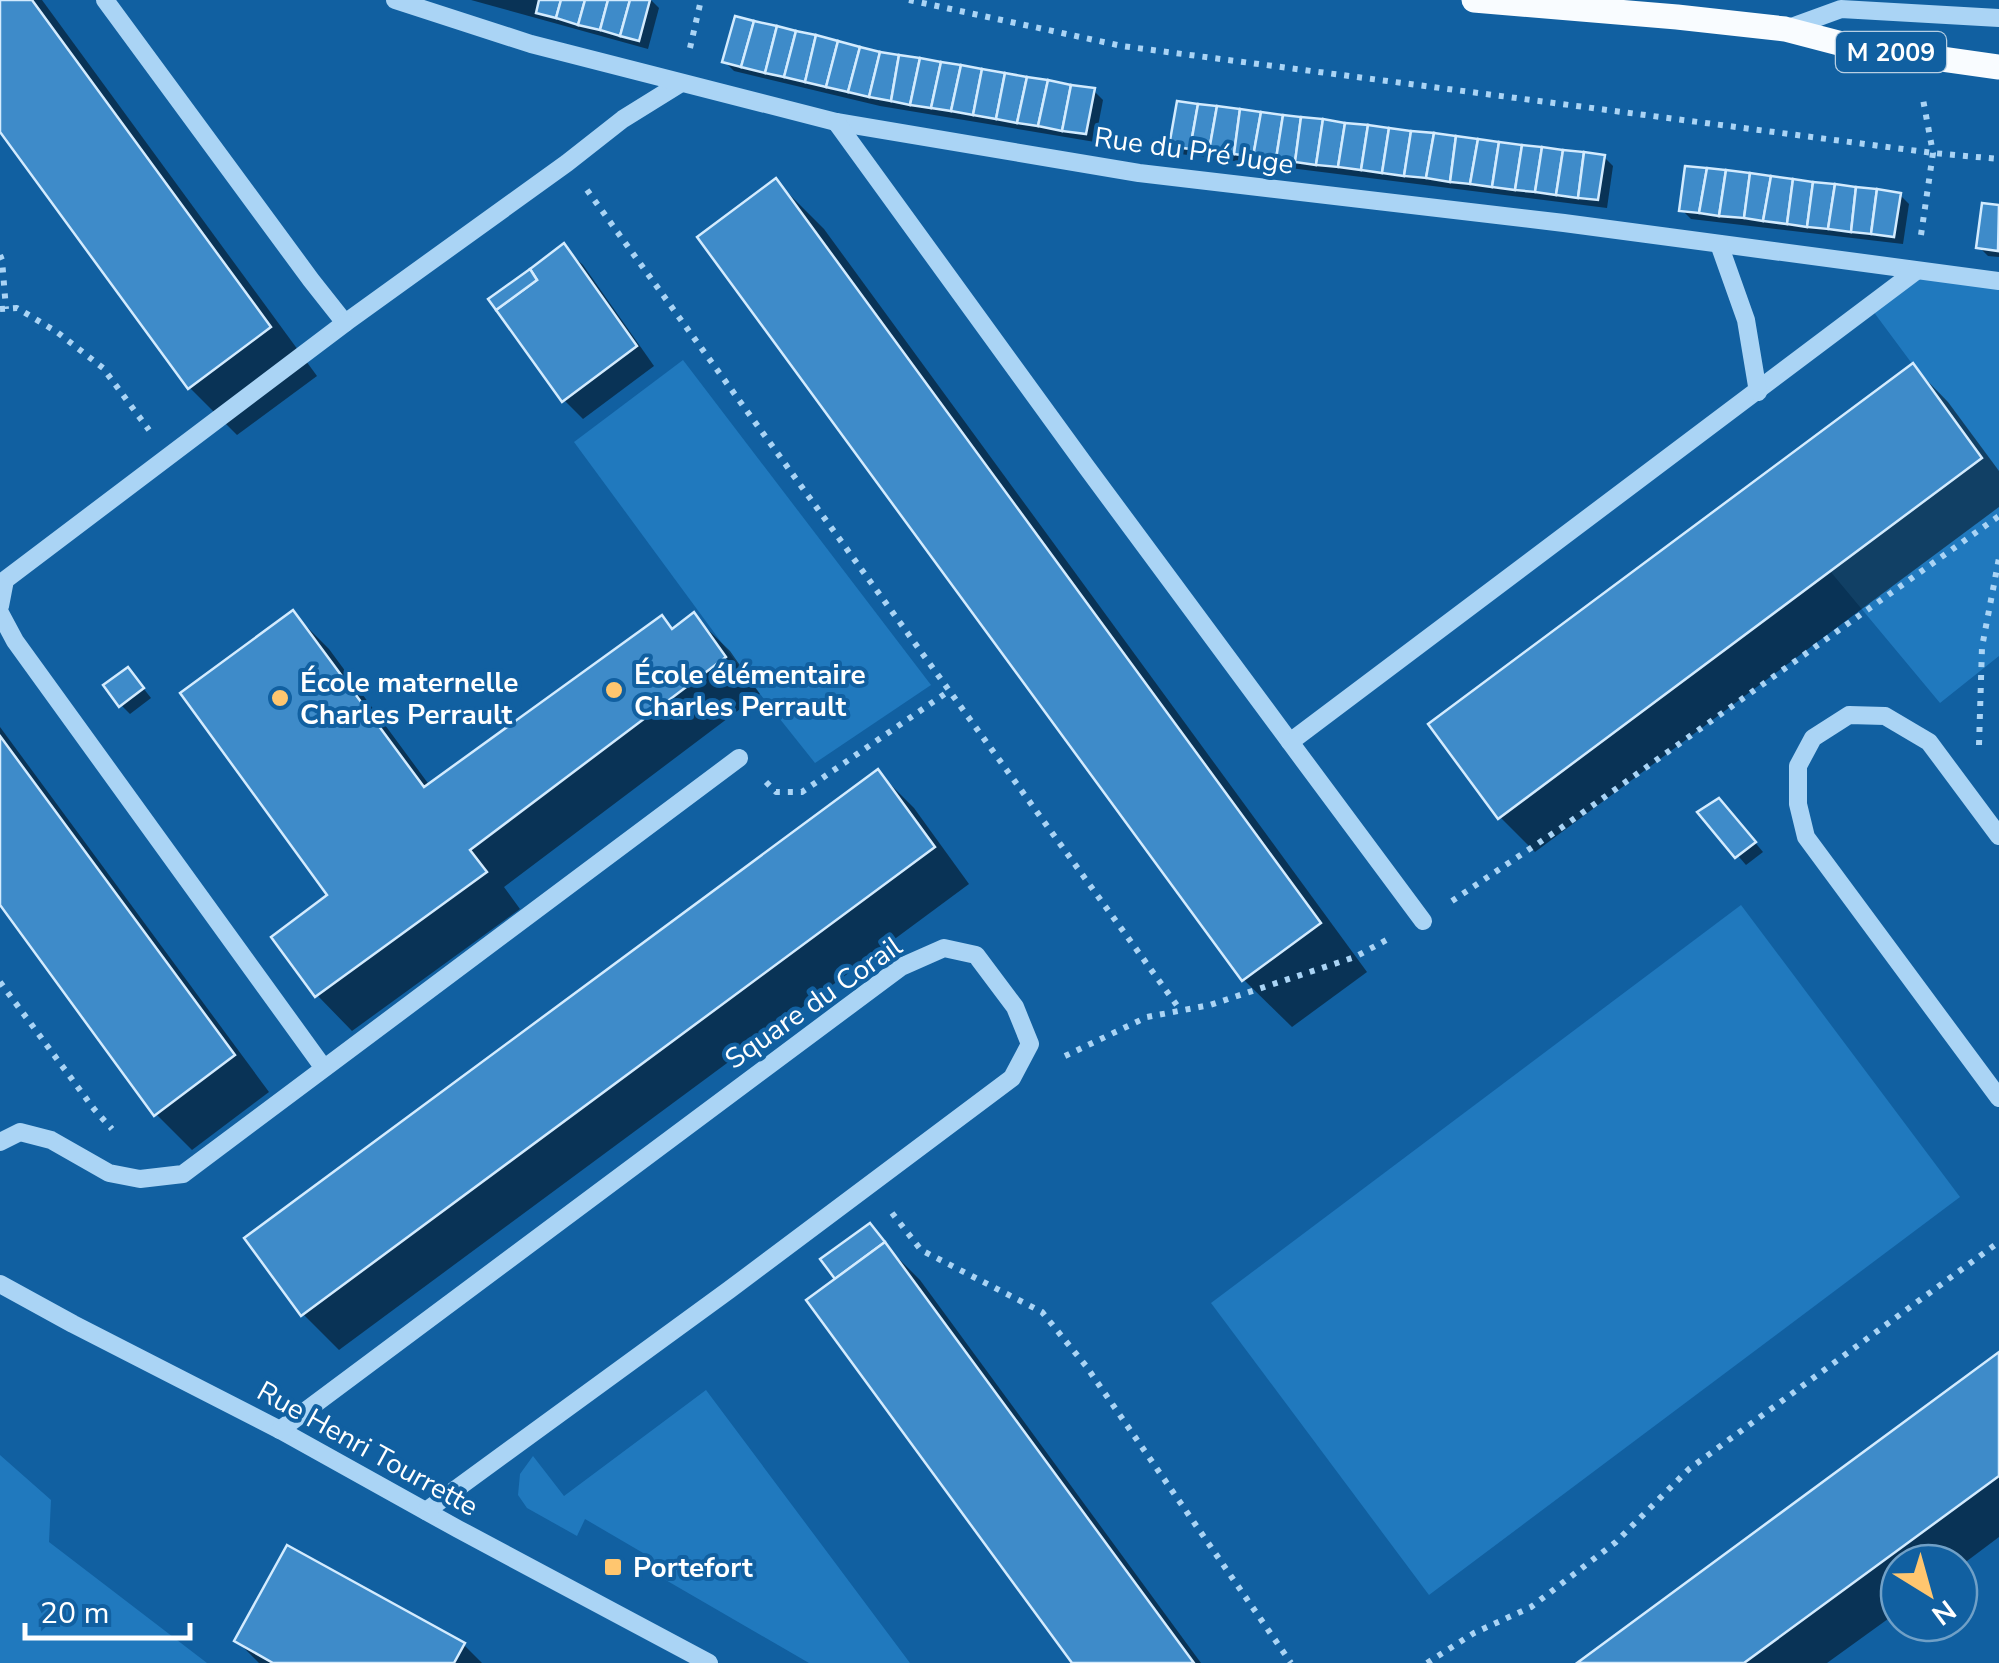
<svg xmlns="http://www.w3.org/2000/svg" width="1999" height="1663" font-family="'Nunito Sans',sans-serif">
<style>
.green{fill:#2079be}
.shadow{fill:#0007}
.building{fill:#3e8bc9;stroke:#d3ebfe;stroke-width:2.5}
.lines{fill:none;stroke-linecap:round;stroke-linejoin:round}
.path{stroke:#aad4f5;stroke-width:6;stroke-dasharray:5 8;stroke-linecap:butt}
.minor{stroke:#aad4f5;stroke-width:18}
.major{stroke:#f9fcff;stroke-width:25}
.poi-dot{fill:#ffc66f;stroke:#1160a1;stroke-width:4}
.labels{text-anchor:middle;stroke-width:8;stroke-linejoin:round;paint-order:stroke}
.shield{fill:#1160a1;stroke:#b8cfe3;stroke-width:2.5}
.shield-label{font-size:25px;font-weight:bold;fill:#fff}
.street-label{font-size:28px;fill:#fff;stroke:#1160a1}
.poi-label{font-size:28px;font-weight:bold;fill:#fff;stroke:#1160a1;text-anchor:start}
</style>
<rect width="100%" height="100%" fill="#1160a1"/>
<g class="green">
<polygon points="1916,271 1999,281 1999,656 1940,703 1830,571 1982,458 1870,307"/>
<polygon points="683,360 931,685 815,763 752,684 574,442"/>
<polygon points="1741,905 1960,1197 1429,1595 1211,1303"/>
<polygon points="706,1390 910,1663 809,1663 645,1568 650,1557 585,1519 577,1536 527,1508 518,1495 520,1474 533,1456 564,1496"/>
<polygon points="0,1455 51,1500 49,1542 207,1663 0,1663"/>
</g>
<g class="shadow">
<polygon points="0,0 42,0 317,376 237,435 190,388 0,128"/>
<polygon points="471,0 651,0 659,8 648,49"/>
<polygon points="880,55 1094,91 1103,100 1095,142 880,106 734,71 725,62"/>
<polygon points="1171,145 1604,157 1613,166 1607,208 1180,154"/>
<polygon points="776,181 824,229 1367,972 1292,1027 1244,980 700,237"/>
<polygon points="1900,195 1909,204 1903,244 1691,219 1682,210"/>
<polygon points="1984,206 1999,207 1999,257 1988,256 1979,247"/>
<polygon points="564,247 583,265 654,366 583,419 564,400"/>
<polygon points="1913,366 1948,402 1999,471 1999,507 1535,852 1500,817"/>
<polygon points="293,613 329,649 430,786 661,618 674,631 694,616 730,651 760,694 504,887 520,909 352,1031 317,995 330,896"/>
<polygon points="136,679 151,698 130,714 121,705"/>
<polygon points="0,727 269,1092 192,1150 156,1114 0,901"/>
<polygon points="878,772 914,808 969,884 339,1350 303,1314"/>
<polygon points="1728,810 1763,852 1746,865 1701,813"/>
<polygon points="893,1253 920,1280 1201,1663 1075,1663"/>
<polygon points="1999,1355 1999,1537 1959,1567 1959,1563 1899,1563 1899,1611 1827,1663 1581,1663"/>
<polygon points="237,1641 464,1645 482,1663 259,1663"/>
</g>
<g class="building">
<polygon points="0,0 32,0 271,327 188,389 0,132"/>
<polygon points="539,0 561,0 556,18 536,13"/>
<polygon points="561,0 585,0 578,25 556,18"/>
<polygon points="585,0 608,0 600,30 578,25"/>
<polygon points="608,0 630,0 620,36 600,30"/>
<polygon points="630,0 650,0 639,41 620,36"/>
<polygon points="735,16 754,21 741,67 722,62"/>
<polygon points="754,21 777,26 765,73 741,67"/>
<polygon points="777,26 796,31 784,77 765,73"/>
<polygon points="796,31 816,35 805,82 784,77"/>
<polygon points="816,35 838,41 826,87 805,82"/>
<polygon points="838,41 860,47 848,92 826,87"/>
<polygon points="860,47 880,52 869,97 848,92"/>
<polygon points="880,52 899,55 891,101 869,97"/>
<polygon points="899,55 920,58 910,105 891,101"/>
<polygon points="920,58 941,62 931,108 910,105"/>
<polygon points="941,62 961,65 951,111 931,108"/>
<polygon points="961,65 982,69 973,115 951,111"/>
<polygon points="982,69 1005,73 996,119 973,115"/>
<polygon points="1005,73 1027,77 1017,123 996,119"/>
<polygon points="1027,77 1048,80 1038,126 1017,123"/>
<polygon points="1048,80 1071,85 1062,131 1038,126"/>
<polygon points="1071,85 1095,88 1086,134 1062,131"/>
<polygon points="1177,101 1198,104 1190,149 1169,146"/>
<polygon points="1198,104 1217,106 1209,151 1190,149"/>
<polygon points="1217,106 1240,109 1234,154 1209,151"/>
<polygon points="1240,109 1261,112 1253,157 1234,154"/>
<polygon points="1261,112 1283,115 1276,159 1253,157"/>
<polygon points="1283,115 1301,117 1295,162 1276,159"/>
<polygon points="1301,117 1323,119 1316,165 1295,162"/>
<polygon points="1323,119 1345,123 1338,167 1316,165"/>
<polygon points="1345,123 1368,125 1361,170 1338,167"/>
<polygon points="1368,125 1389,128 1382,173 1361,170"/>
<polygon points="1389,128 1411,131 1404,176 1382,173"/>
<polygon points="1411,131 1434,133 1426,178 1404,176"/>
<polygon points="1434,133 1456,136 1450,182 1426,178"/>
<polygon points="1456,136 1478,139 1470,184 1450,182"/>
<polygon points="1478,139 1499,142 1492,187 1470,184"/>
<polygon points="1499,142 1522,145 1515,190 1492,187"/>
<polygon points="1522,145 1542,147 1535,192 1515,190"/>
<polygon points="1542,147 1563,150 1556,195 1535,192"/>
<polygon points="1563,150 1584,152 1578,198 1556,195"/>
<polygon points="1584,152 1605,155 1598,200 1578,198"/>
<polygon points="1685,166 1707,168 1699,213 1679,211"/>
<polygon points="1707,168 1726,170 1719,216 1699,213"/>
<polygon points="1726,170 1750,173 1744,218 1719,216"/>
<polygon points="1750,173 1771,176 1763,221 1744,218"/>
<polygon points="1771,176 1793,179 1787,224 1763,221"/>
<polygon points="776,178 1321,923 1242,981 697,237"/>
<polygon points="1793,179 1813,182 1807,227 1787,224"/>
<polygon points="1813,182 1835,184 1828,229 1807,227"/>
<polygon points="1835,184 1856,187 1851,232 1828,229"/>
<polygon points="1856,187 1877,189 1871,234 1851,232"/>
<polygon points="1877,189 1901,193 1894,237 1871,234"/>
<polygon points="1982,203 1999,205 1998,251 1976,248"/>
<polygon points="564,243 637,346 562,402 496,310 537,280 530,269"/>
<polygon points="530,269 537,280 496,310 488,299"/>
<polygon points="1913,363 1982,458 1498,819 1428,724"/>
<polygon points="293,610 424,787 662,615 672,629 694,612 726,657 470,850 487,872 315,997 271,937 327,895 180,693"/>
<polygon points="128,667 144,688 119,707 103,685"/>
<polygon points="0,736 235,1055 154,1116 0,905"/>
<polygon points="878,769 935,847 301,1316 244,1238"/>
<polygon points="1719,798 1756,842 1735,858 1697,812"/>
<polygon points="870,1223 885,1242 835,1279 820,1259"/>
<polygon points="885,1242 1194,1663 1072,1663 806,1300"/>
<polygon points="1999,1352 1999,1476 1744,1663 1577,1663"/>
<polygon points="287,1545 465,1643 454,1663 273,1663 234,1641"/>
</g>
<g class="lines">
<g class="path">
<polyline points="909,0 1122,46 1933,153 1999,159"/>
<polyline points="690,48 701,0"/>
<polyline points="587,190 1181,1011"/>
<polyline points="1921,235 1933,153 1922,94"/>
<polyline points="0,255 2,260 6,309"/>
<polyline points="0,309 17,308 57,332 103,368 149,430"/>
<polyline points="1979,745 1982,647 1999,558"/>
<polyline points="766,782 776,792 802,792 949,691"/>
<polyline points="1452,901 1561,828 1999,516"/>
<polyline points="0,982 94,1109 112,1129"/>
<polyline points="1065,1056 1147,1017 1210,1005 1355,957 1390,938"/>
<polyline points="892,1213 921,1250 1042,1312 1086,1366 1291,1663"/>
<polyline points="1427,1663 1474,1633 1531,1607 1616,1542 1689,1469 1999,1242"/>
</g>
<g class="minor">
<polyline points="105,0 311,280 345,323 567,163 623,119 681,83"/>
<polyline points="395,0 531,44 836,122 1139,173 1564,223 1999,281"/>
<polyline points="1786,29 1841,9 1999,18"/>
<polyline points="836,122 1085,465 1290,742 1916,271"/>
<polyline points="1719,244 1746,320 1758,392"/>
<polyline points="0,606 5,580 345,323"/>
<polyline points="0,613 15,641 323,1067"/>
<polyline points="1290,742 1423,921"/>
<polyline points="1999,836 1929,742 1885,716 1849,715 1813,738 1798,766 1798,804 1806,837 1999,1098"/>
<polyline points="0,1142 20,1132 51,1140 109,1173 140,1179 183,1174 739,758"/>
<polyline points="0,1284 73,1324 280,1430 458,1529 709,1663"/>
<polyline points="280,1430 901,967 944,948 976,955 1015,1007 1030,1044 1012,1078 729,1290 426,1511"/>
</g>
<polyline class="major" points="1474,0 1677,17 1785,29 1850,46 1999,67"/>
</g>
<g class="poi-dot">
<circle cx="614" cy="690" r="10"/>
<circle cx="280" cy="698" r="10"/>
<rect x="603" y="1557" width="20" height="20" rx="5"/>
</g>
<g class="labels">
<rect class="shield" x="1836" y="32" width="110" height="40" rx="8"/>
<g class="shield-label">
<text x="1891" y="61">M 2009</text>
</g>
<g class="street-label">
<text transform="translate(1194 150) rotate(8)" y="10">Rue du Pré Juge</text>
<text transform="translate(813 1002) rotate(-35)" y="10">Square du Corail</text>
<text transform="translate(368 1448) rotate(29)" y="10">Rue Henri Tourrette</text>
</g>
<g class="poi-label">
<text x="634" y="684">École élémentaire<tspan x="634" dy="32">Charles Perrault</tspan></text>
<text x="300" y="692">École maternelle<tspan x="300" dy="32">Charles Perrault</tspan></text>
<text x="633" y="1577">Portefort</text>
</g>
</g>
<g transform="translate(1929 1593) rotate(143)"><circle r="48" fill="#1160a1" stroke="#70a0c7" stroke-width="2.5"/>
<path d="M0-8L18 38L0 25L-18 38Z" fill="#ffc66f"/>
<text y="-15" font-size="28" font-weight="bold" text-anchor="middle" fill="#ffffff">N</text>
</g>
<path d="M25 1623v15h165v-15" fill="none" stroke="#ffffff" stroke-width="5"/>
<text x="40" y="1623" font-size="30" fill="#ffffff" stroke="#1160a1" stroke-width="8" paint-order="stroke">20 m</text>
</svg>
